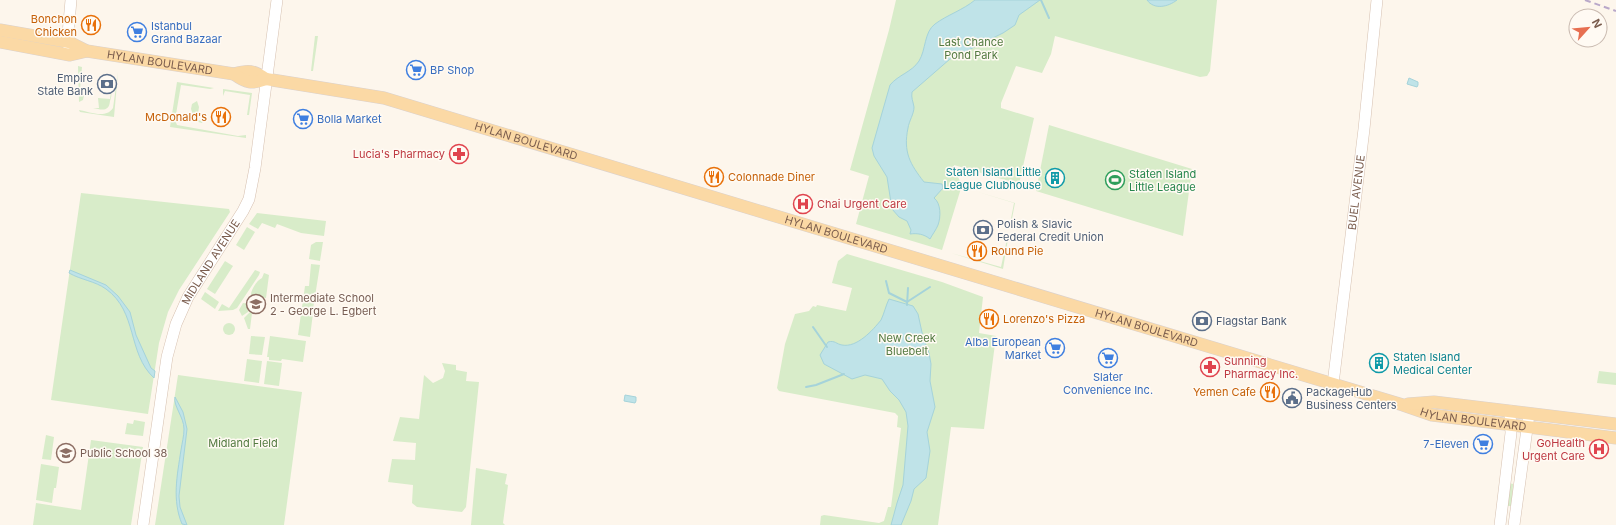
<svg xmlns="http://www.w3.org/2000/svg" width="1616" height="525" font-family="Inter,sans-serif">
<style>
.green{fill:#d8ecc9}
.water{fill:#bfe3e8;stroke:#a5d3da}
.lines{fill:none;stroke-linecap:round;stroke-linejoin:round}
.stream{stroke:#a5d3da;stroke-width:2}
.secondary-casing{stroke:#d6c0b0;stroke-width:12}
.primary-casing{stroke:#dad1cd;stroke-width:13}
.secondary{stroke:#fff;stroke-width:11}
.primary{stroke:#fbd9a5;stroke-width:12}
.rail{stroke:#b9a8c9;stroke-width:2;stroke-dasharray:6 4;stroke-linecap:butt}
.labels{text-anchor:middle;stroke-width:3;stroke-linejoin:round;paint-order:stroke}
.food-label{font-size:11px;fill:#c56008;stroke:#fffaf3;text-anchor:end}
.shop-label{font-size:11px;fill:#366cbe;stroke:#fffaf3;text-anchor:start}
.park-label{font-size:11px;fill:#537a41;stroke:#fffaf3}
.street-label{font-size:11px;fill:#7a5c4d;stroke:#fffaf3}
.service-label{font-size:11px;fill:#4e5e75;stroke:#fffaf3;text-anchor:start}
.health-label{font-size:11px;fill:#be3a42;stroke:#fffaf3;text-anchor:end}
.culture-label{font-size:11px;fill:#0d838f;stroke:#fffaf3;text-anchor:end}
.leisure-label{font-size:11px;fill:#27864d;stroke:#fffaf3;text-anchor:start}
.education-label{font-size:11px;fill:#785e54;stroke:#fffaf3;text-anchor:start}
</style>
<rect width="100%" height="100%" fill="#fdf6ec"/>
<g class="green">
<polygon points="896,0 1217,0 1210,71 1207,76 1200,77 1055,36 1051,54 1042,73 1016,66 1001,103 1001,108 1034,118 1019,184 954,165 955,171 963,171 962,175 958,177 962,185 942,250 856,224 869,176 850,170 889,30"/>
<polygon points="315,36 318,36 313,71 311,71"/>
<polygon points="78,66 82,67 80,89 85,91 83,100 79,102"/>
<path d="M118 72 114 117 80 112 79 110C90 112 106 119 113 108Z"/>
<polygon points="177,82 214,88 210,89 181,85 175,120 177,125 238,136 246,135 246,138 170,127"/>
<polygon points="223,89 252,93 249,115 247,115 250,95 225,91 223,96"/>
<path d="M111 92C112 95 111 98 110 101 109 112 102 110 93 108H99L98 98 110 99Z"/>
<polygon points="197,101 199,107 197,120 203,121 202,123 195,121 191,109 192,104"/>
<polygon points="1049,125 1192,169 1183,236 1036,191"/>
<polygon points="975,191 1015,203 1010,229 1009,229 1014,203"/>
<polygon points="81,193 229,209 230,212 179,290 168,312 159,343 148,414 51,400"/>
<polygon points="257,213 326,221 324,236 301,233 277,224 275,228 262,223 258,229 249,224"/>
<polygon points="247,227 255,232 244,250 236,245"/>
<polygon points="1007,239 1008,239 1003,269 951,253 1001,267"/>
<polygon points="316,242 323,242 320,261 309,259 311,245"/>
<polygon points="847,254 942,282 983,297 979,333 996,336 984,429 951,427 938,525 820,525 821,516 824,515 879,523 884,521 888,507 891,507 901,428 897,427 898,416 895,413 779,391 777,388 785,344 795,314 809,311 813,306 816,307 817,305 846,311 852,288 832,283 838,261"/>
<polygon points="225,261 233,266 215,294 207,289"/>
<polygon points="311,264 320,265 313,309 302,307 305,286 309,286"/>
<polygon points="255,270 260,272 259,275 237,308 233,310 218,311 222,304 229,308"/>
<path d="M264 273 269 275 266 298 251 296C250 291 257 280 262 278Z"/>
<polygon points="205,292 219,302 215,309 201,299"/>
<polygon points="243,303 250,304 248,312 242,316 239,310"/>
<polygon points="252,305 253,305 250,329 248,329 244,318 250,312"/>
<polygon points="307,312 313,313 310,337 298,335 301,314"/>
<circle cx="229" cy="329" r="6"/>
<polygon points="251,336 265,337 262,355 249,354"/>
<polygon points="270,336 306,341 303,362 282,359 281,361 269,360 269,357 267,357"/>
<polygon points="247,359 262,361 259,383 244,381"/>
<polygon points="267,361 282,363 279,386 264,384"/>
<polygon points="442,363 456,365 456,370 467,372 466,381 479,382 466,507 462,512 417,507 412,503 413,485 388,482 392,459 415,460 416,443 393,441 400,417 419,419 424,375 433,383 443,378 445,371"/>
<polygon points="1599,371 1616,373 1616,385 1597,383"/>
<polygon points="178,375 302,392 284,525 155,525"/>
<polygon points="134,420 145,422 143,436 125,434 127,423 133,424"/>
<polygon points="46,435 54,437 51,460 42,459"/>
<polygon points="91,440 143,447 131,525 33,525 36,503 81,510"/>
<polygon points="41,464 59,467 56,488 54,488 52,503 36,500"/>
<polygon points="476,468 507,474 505,484 508,485 503,523 505,525 471,525"/>
<polygon points="1509,483 1513,484 1512,506 1507,506"/>
</g>
<g class="water">
<path d="M975 0H1040L1019 15 1015 25 1003 33 950 59 912 92C911 98 913 101 914 107 914 114 909 121 908 128 903 152 910 164 924 182L942 184 943 188 934 198C941 203 941 217 938 225 936 230 932 235 930 239 924 234 917 233 910 234L911 230 907 221 899 217 892 209 887 177 874 156 872 148 890 85C898 75 912 72 919 61 926 50 924 32 935 24 947 15 963 10 975 0Z"/>
<path d="M1147 0H1177C1168 7 1154 10 1147 0Z"/>
<polygon points="1409,78 1418,82 1418,85 1417,87 1407,84"/>
<path d="M70 270 106 285 118 296 130 312 136 335 151 368 155 371 154 378C127 353 138 312 106 289 95 281 81 280 69 273Z"/>
<path d="M889 299 913 306 918 314 923 337 929 353 931 364 930 381 935 407 927 432 930 451 926 478 914 489 911 501 901 525H891L897 503 903 485 908 426 906 412 899 400 890 391 882 379 865 375 852 379 824 364 820 355 828 342C835 340 836 344 842 345 857 348 873 330 881 320 884 314 886 305 889 299Z"/>
<polygon points="625,395 636,397 636,401 635,403 624,401"/>
<path d="M175 397 183 412 187 429 179 496 180 507 187 525 182 524C172 500 177 476 181 450 182 443 184 436 184 429 184 417 173 406 175 397Z"/>
</g>
<g class="lines">
<g class="stream">
<polyline points="1041,0 1049,18"/>
<polyline points="886,281 889,293 907,302 930,287"/>
<polyline points="907,305 908,288"/>
<polyline points="813,327 827,347"/>
<polyline points="806,387 816,385 844,374"/>
</g>
<g class="secondary-casing">
<g id="secondary">
<polyline points="69,49 68,34 71,0"/>
<path id="s1" d="M1333 384 1364 129 1377 0"/>
<path id="s2" d="M143 525 167 357 176 324 188 297 243 211 249 199 255 168 277 0"/>
<polyline points="1500,525 1511,433 1510,411"/>
<polyline points="1514,525 1529,414"/>
</g>
</g>
<g class="primary-casing">
<g id="primary">
<path id="s3" d="M0 30 69 42 87 51 234 74C248 70 254 70 266 79L384 98 1403 405 1432 415 1616 438"/>
<polyline points="0,42 70,55 87,51"/>
<path d="M234 74C246 83 252 84 266 79"/>
<polyline points="1408,404 1434,402 1616,424"/>
</g>
</g>
<use href="#secondary" class="secondary"/>
<use href="#primary" class="primary"/>
<polyline class="rail" points="1585,0 1616,11"/>
</g>
<defs>
<g id="restaurant-ring" transform="scale(1)"><circle r="9.5" fill="#fffaf3" stroke="#e8710a" stroke-width="1.5"/><path d="M-5-6h1v4h1v-4h1v4h1v-4h1v5L-1.5 .5V6h-2V.5L-5-1ZM5-6V6H3V1.5H1.5Q1.5-4 5-6Z" fill="#e8710a"/></g>
<g id="supermarket-ring" transform="scale(1)"><circle r="9.5" fill="#fffaf3" stroke="#3f7fe0" stroke-width="1.5"/><path d="M-6-5.5h2.5l.6 2H6L4.5 2H-2.5L-4.4-4H-6ZM-1.5 3.2a1.3 1.3 0 1 0 .1 0ZM3 3.2a1.3 1.3 0 1 0 .1 0Z" fill="#3f7fe0"/></g>
<g id="bank-ring" transform="scale(1)"><circle r="9.5" fill="#fffaf3" stroke="#5c6f8a" stroke-width="1.5"/><path d="M-6-4H6V4H-6ZM0-2.3a2.3 2.3 0 1 0 0 4.6a2.3 2.3 0 1 0 0-4.6Z" fill="#5c6f8a"/></g>
<g id="pharmacy-ring" transform="scale(1)"><circle r="9.5" fill="#fffaf3" stroke="#e0444e" stroke-width="1.5"/><path d="M-2-6h4v4h4v4h-4v4h-4v-4h-4v-4h4Z" fill="#e0444e"/></g>
<g id="building-ring" transform="scale(1)"><circle r="9.5" fill="#fffaf3" stroke="#0f9aa8" stroke-width="1.5"/><path d="M-4-6H4V6H1V3H-1V6H-4ZM-2.5-4.3h1.7v1.8h-1.7ZM.8-4.3h1.7v1.8H.8ZM-2.5-1h1.7V.8h-1.7ZM.8-1h1.7V.8H.8Z" fill="#0f9aa8"/></g>
<g id="stadium-ring" transform="scale(1)"><circle r="9.5" fill="#fffaf3" stroke="#2e9e5b" stroke-width="1.5"/><path d="M0-5a6.5 5 0 1 0 0 10a6.5 5 0 1 0 0-10ZM-3.5-1.8h7v3.6h-7Z" fill="#2e9e5b"/></g>
<g id="hospital-ring" transform="scale(1)"><circle r="9.5" fill="#fffaf3" stroke="#e0444e" stroke-width="1.5"/><path d="M-5-5h3v3.5h4V-5h3V5h-3V1.5h-4V5h-3Z" fill="#e0444e"/></g>
<g id="school-ring" transform="scale(1)"><circle r="9.5" fill="#fffaf3" stroke="#8d6e63" stroke-width="1.5"/><path d="M0-5L7-2L0 1L-7-2ZM-4 1L0 2.5L4 1V4Q0 6-4 4Z" fill="#8d6e63"/></g>
<g id="civic-ring" transform="scale(1)"><circle r="9.5" fill="#fffaf3" stroke="#5c6f8a" stroke-width="1.5"/><path d="M-.6-6.5H3V-4.5H.6V-3L4-1V1h2V6H-6V1h2V-1L-.6-3ZM-1.2 2.5V6h2.4V2.5Z" fill="#5c6f8a"/></g>
</defs>
<g fill-rule="evenodd">
<use href="#restaurant-ring" x="91" y="25"/>
<use href="#supermarket-ring" x="137" y="32"/>
<use href="#supermarket-ring" x="416" y="70"/>
<use href="#bank-ring" x="107" y="84"/>
<use href="#restaurant-ring" x="221" y="117"/>
<use href="#supermarket-ring" x="303" y="119"/>
<use href="#pharmacy-ring" x="459" y="154"/>
<use href="#restaurant-ring" x="714" y="177"/>
<use href="#building-ring" x="1055" y="178"/>
<use href="#stadium-ring" x="1115" y="180"/>
<use href="#hospital-ring" x="803" y="204"/>
<use href="#bank-ring" x="983" y="230"/>
<use href="#restaurant-ring" x="977" y="251"/>
<use href="#school-ring" x="256" y="304"/>
<use href="#restaurant-ring" x="989" y="319"/>
<use href="#bank-ring" x="1202" y="321"/>
<use href="#supermarket-ring" x="1055" y="348"/>
<use href="#supermarket-ring" x="1108" y="358"/>
<use href="#building-ring" x="1379" y="363"/>
<use href="#pharmacy-ring" x="1210" y="367"/>
<use href="#restaurant-ring" x="1270" y="392"/>
<use href="#civic-ring" x="1292" y="398"/>
<use href="#supermarket-ring" x="1483" y="444"/>
<use href="#hospital-ring" x="1599" y="449"/>
<use href="#school-ring" x="66" y="453"/>
</g>
<g class="labels">
<g class="food-label">
<text x="77" y="23">Bonchon<tspan x="77" dy="13">Chicken</tspan></text>
<text x="207" y="121">McDonald's</text>
<text x="728" y="181" text-anchor="start">Colonnade Diner</text>
<text x="991" y="255" text-anchor="start">Round Pie</text>
<text x="1003" y="323" text-anchor="start">Lorenzo's Pizza</text>
<text x="1256" y="396">Yemen Cafe</text>
</g>
<g class="shop-label">
<text x="151" y="30">Istanbul<tspan x="151" dy="13">Grand Bazaar</tspan></text>
<text x="430" y="74">BP Shop</text>
<text x="317" y="123">Bolla Market</text>
<text x="1041" y="346" text-anchor="end">Alba European<tspan x="1041" dy="13">Market</tspan></text>
<text x="1108" y="381" text-anchor="middle">Slater<tspan x="1108" dy="13">Convenience Inc.</tspan></text>
<text x="1469" y="448" text-anchor="end">7-Eleven</text>
</g>
<g class="park-label">
<text x="971" y="46">Last Chance<tspan x="971" dy="13">Pond Park</tspan></text>
<text x="907" y="342">New Creek<tspan x="907" dy="13">Bluebelt</tspan></text>
<text x="243" y="447">Midland Field</text>
</g>
<g class="street-label">
<text dy="4" stroke="none"><textPath href="#s3" startOffset="164">HYLAN BOULEVARD</textPath></text>
<text dy="4" stroke="none"><textPath href="#s3" startOffset="541">HYLAN BOULEVARD</textPath></text>
<text dy="4" stroke="none"><textPath href="#s1" startOffset="193">BUEL AVENUE</textPath></text>
<text dy="4" stroke="none"><textPath href="#s3" startOffset="865">HYLAN BOULEVARD</textPath></text>
<text dy="4" stroke="none"><textPath href="#s2" startOffset="275">MIDLAND AVENUE</textPath></text>
<text dy="4" stroke="none"><textPath href="#s3" startOffset="1189">HYLAN BOULEVARD</textPath></text>
<text dy="4" stroke="none"><textPath href="#s3" startOffset="1529">HYLAN BOULEVARD</textPath></text>
</g>
<g class="service-label">
<text x="93" y="82" text-anchor="end">Empire<tspan x="93" dy="13">State Bank</tspan></text>
<text x="997" y="228">Polish &amp; Slavic<tspan x="997" dy="13">Federal Credit Union</tspan></text>
<text x="1216" y="325">Flagstar Bank</text>
<text x="1306" y="396">PackageHub<tspan x="1306" dy="13">Business Centers</tspan></text>
</g>
<g class="health-label">
<text x="445" y="158">Lucia's Pharmacy</text>
<text x="817" y="208" text-anchor="start">Chai Urgent Care</text>
<text x="1224" y="365" text-anchor="start">Sunning<tspan x="1224" dy="13">Pharmacy Inc.</tspan></text>
<text x="1585" y="447">GoHealth<tspan x="1585" dy="13">Urgent Care</tspan></text>
</g>
<g class="culture-label">
<text x="1041" y="176">Staten Island Little<tspan x="1041" dy="13">League Clubhouse</tspan></text>
<text x="1393" y="361" text-anchor="start">Staten Island<tspan x="1393" dy="13">Medical Center</tspan></text>
</g>
<g class="leisure-label">
<text x="1129" y="178">Staten Island<tspan x="1129" dy="13">Little League</tspan></text>
</g>
<g class="education-label">
<text x="270" y="302">Intermediate School<tspan x="270" dy="13">2 - George L. Egbert</tspan></text>
<text x="80" y="457">Public School 38</text>
</g>
</g>
<g transform="translate(1588 28) rotate(63)"><circle r="19" fill="#fffaf3" stroke="#cabbb1"/>
<path d="M0-3L7 15L0 10L-7 15Z" fill="#e76f51"/>
<text y="-6" font-size="11" font-weight="bold" text-anchor="middle" fill="#7a5c4d">N</text>
</g>
</svg>
